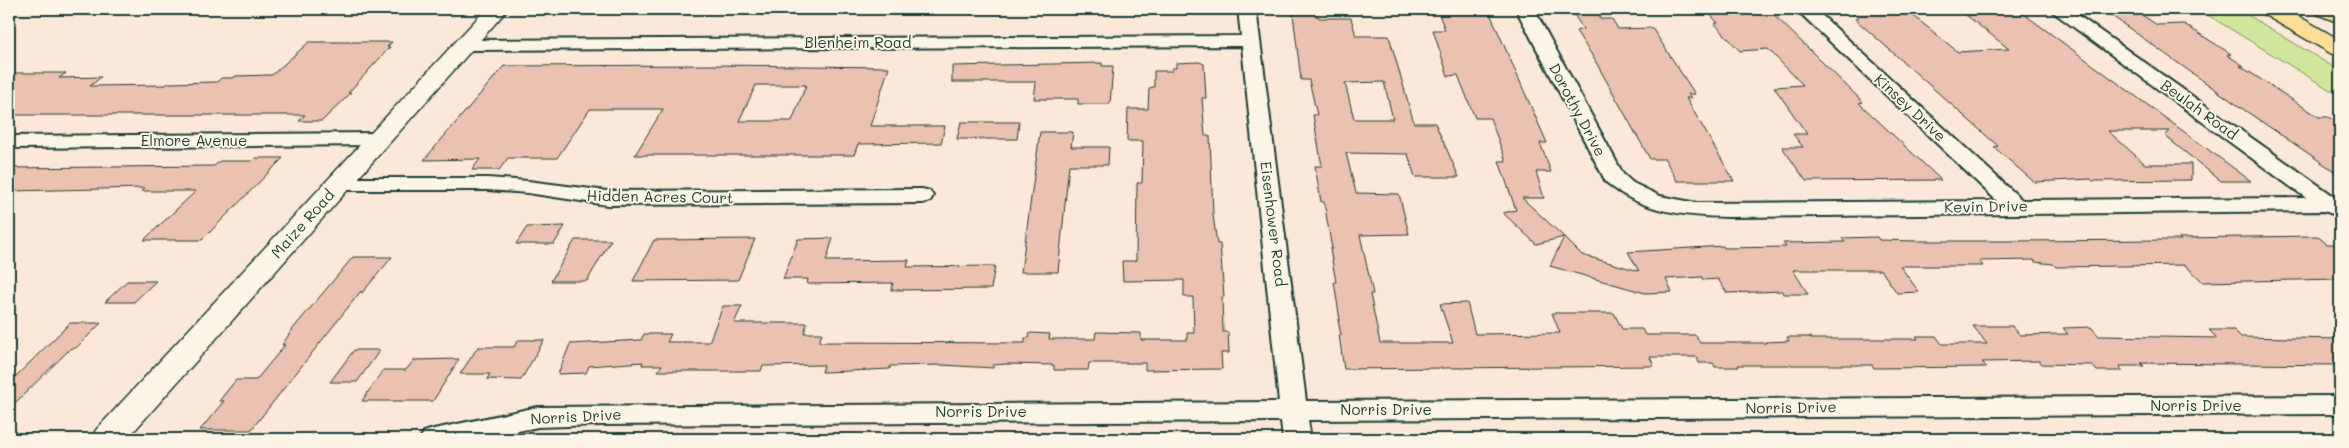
<svg xmlns="http://www.w3.org/2000/svg" width="2349" height="448" font-family="Mali,sans-serif">
<style>
.green{fill:#d2e79c;stroke:#789268}
.building{fill:#ebc2b2;stroke:#1f3d34;fill-rule:evenodd}
.lines{fill:none;stroke-linecap:round;stroke-linejoin:round}
.minor-casing{stroke:#1f3d34;stroke-width:4}
.tertiary-casing{stroke:#1f3d34;stroke-width:3}
.motorway-casing{stroke:#1f3d34;stroke-width:3}
.minor{fill:#fcf5e5;fill-rule:evenodd}
.tertiary{fill:#fcf5e5;fill-rule:evenodd}
.motorway{fill:#fcde96;fill-rule:evenodd}
.labels{text-anchor:middle;stroke-width:4;stroke-linejoin:round;paint-order:stroke}
.street-label{font-size:15px;fill:#1f3d34;stroke:#fcf5e5}
</style>
<rect width="100%" height="100%" fill="#fbe8d8"/>
<filter id="ink" filterUnits="userSpaceOnUse"><feTurbulence type="fractalNoise" baseFrequency=".02" numOctaves="2"/><feDisplacementMap in="SourceGraphic" scale="10" xChannelSelector="R" yChannelSelector="G"/><feConvolveMatrix kernelMatrix="1 2 1 2 8 2 1 2 1" color-interpolation-filters="sRGB"/></filter>
<g filter="url(#ink)">
<polygon class="green" points="2198,9 2238,9 2340,71 2340,96"/>
<g class="building">
<polygon points="1437,9 1488,9 1547,143 1540,143 1551,172 1536,172 1544,198 1522,198 1564,237 1536,244 1503,213 1516,210 1499,161 1506,161 1490,118 1475,118 1458,75 1448,76 1433,30 1445,30"/>
<polygon points="1768,9 1863,102 1859,103 1941,180 1806,181 1782,147 1803,147 1793,134 1807,134 1774,87 1803,85 1768,49 1740,51 1714,23 1718,23 1706,10"/>
<polygon points="1848,9 1905,9 1958,52 2009,49 1966,15 1992,14 1984,9 2017,9 2251,181 2221,181 2165,136 2170,131 2108,131 2145,164 2191,164 2191,180 2093,181 2091,179 2034,182 1994,147 1998,146 1855,19 1859,18"/>
<polygon points="2102,9 2133,9 2157,25 2184,24 2231,54 2227,55 2244,66 2240,66 2319,117 2328,117 2340,124 2340,175 2240,107"/>
<path d="M1295 10H1314L1315 16H1318L1319 18H1351L1356 36H1389L1414 123H1435L1459 177H1415L1408 154 1346 153 1356 193 1399 194 1409 234 1360 235 1373 294H1370L1380 343H1453L1440 304 1467 303 1475 334 1560 333 1552 313H1614L1622 329H1642L1645 335H1696L1700 343H1766L1765 342 1789 341 1787 337H1810L1811 339H1918L1916 336H1936L1942 344H1987L1973 326H2012L2020 335 2068 334 2063 328 2091 327 2099 336 2159 337 2217 338 2209 330H2234L2241 337 2340 339V365L2141 363 2144 366H2119L2123 371H2097L2092 365 2042 364 2039 361 1982 362 1987 367 1874 368 1872 365H1738L1739 367H1715L1713 363H1699L1697 357H1650L1654 366 1344 369 1339 335H1341L1338 320H1340L1334 282H1336L1330 249H1332L1324 202H1321L1315 166H1322L1313 115H1317L1309 80H1301L1293 14H1295ZM1384 82 1393 119H1354L1345 83Z"/>
<polygon points="1572,11 1596,11 1601,19 1612,19 1618,29 1652,28 1695,94 1688,94 1691,98 1686,98 1734,181 1677,181 1665,159 1650,159 1593,57 1576,31 1583,29"/>
<polygon points="309,42 392,42 387,47 390,47 348,93 351,93 322,121 299,121 305,115 9,115 9,73 66,73 59,78 101,77 90,86 166,85 168,83 217,82 221,78 233,78 236,76 272,75"/>
<polygon points="1199,62 1204,64 1206,98 1202,98 1205,136 1210,136 1213,215 1217,244 1220,244 1224,297 1222,297 1223,332 1228,332 1229,353 1221,353 1222,369 1145,370 1145,363 1089,363 1088,370 1054,370 1054,365 1007,364 993,365 993,368 942,365 890,366 890,369 850,371 822,372 824,365 763,366 761,371 658,371 662,365 642,365 643,362 589,366 586,373 558,374 570,344 641,340 644,334 671,334 667,342 709,342 723,306 742,306 734,323 807,323 804,333 822,333 819,342 1025,343 1025,338 1029,338 1030,333 1050,334 1049,339 1095,339 1096,332 1141,333 1141,340 1187,340 1187,333 1194,333 1193,297 1184,297 1184,280 1123,281 1122,261 1136,261 1137,183 1142,183 1143,141 1127,141 1128,109 1148,109 1149,88 1154,87 1154,71 1172,71 1172,68 1176,68 1176,63"/>
<polygon points="1102,63 1102,66 1113,66 1110,104 1078,104 1078,99 1034,99 1036,82 952,82 952,66"/>
<path d="M713 65 889 67 870 126H945L941 143 858 144 854 155H635L663 109H590L557 158H508L499 170H472L480 159 424 160 504 66ZM756 85H806L792 121H739Z"/>
<polygon points="961,122 1019,122 1017,139 957,139"/>
<polygon points="1040,132 1073,132 1071,147 1109,147 1108,165 1069,165 1058,272 1021,272"/>
<polygon points="255,158 283,158 202,240 144,240 196,191 141,191 145,188 9,191 9,168 214,166 220,161 252,161"/>
<polygon points="565,226 554,244 516,244 527,227"/>
<polygon points="2317,236 2327,244 2340,244 2340,279 2203,282 2185,265 2056,267 2053,264 2035,262 2034,260 1979,261 1983,266 1900,266 1919,292 1897,293 1881,270 1793,270 1808,294 1784,294 1783,291 1727,293 1718,279 1703,280 1702,277 1666,279 1672,292 1645,293 1550,266 1564,237 1582,255 1639,271 1628,252 1723,246 1724,248 1786,247 1783,243 1845,242 1842,238 1877,237 1879,240 1917,241 2007,241 2181,240 2179,238"/>
<polygon points="833,238 826,261 909,260 907,267 995,266 991,289 891,290 893,283 807,284 808,279 783,279 798,239"/>
<polygon points="755,239 738,280 633,281 654,240"/>
<polygon points="575,240 611,240 587,281 551,281"/>
<polygon points="353,257 392,257 362,293 361,291 251,430 200,430 224,401 219,401 236,380 256,380 285,345 282,345 292,330"/>
<polygon points="127,281 156,281 134,302 105,302"/>
<polygon points="70,323 101,323 76,348 71,348 9,409 9,383"/>
<polygon points="518,340 544,340 521,380 487,379 490,374 460,374 478,347 514,347"/>
<polygon points="354,350 380,350 357,382 330,382"/>
<polygon points="459,359 433,401 362,401 383,370 406,370 414,360"/>
</g>
<g class="lines">
<g class="minor-casing">
<g id="minor">
<polygon points="1238,9 1256,9 1306,401 2340,396 2340,414 1308,420 1311,439 1283,439 1281,421 598,425 538,427 479,439 420,439 424,432 434,429 538,407 1279,402 1242,46 465,50 459,49 456,45 459,41 465,40 1241,36"/>
<path d="M1516 9H1534L1623 174 1633 183 1660 196 1697 203 1997 201 1796 9H1815L2022 200 2306 198 2049 9H2069L2338 199 2340 202V212L2333 214 2324 211 1728 217C1684 216 1641 212 1606 182Z"/>
<polygon points="379,133 386,135 389,139 386,143 379,145 9,148 9,136"/>
<polygon points="338,178 487,178 528,181 607,191 922,189 930,191 933,196 930,201 922,203 607,205 528,193 487,190 338,190 330,189 327,184 330,179"/>
</g>
</g>
<g class="tertiary-casing">
<polygon id="tertiary" points="486,9 508,9 127,439 91,439 96,430"/>
</g>
<g class="motorway-casing">
<g id="motorway">
<polygon points="2260,9 2286,9 2340,40 2340,56 2332,54 2263,14"/>
<polygon points="2314,9 2340,9 2340,23 2317,14"/>
</g>
</g>
<use href="#minor" class="minor"/>
<use href="#tertiary" class="tertiary"/>
<use href="#motorway" class="motorway"/>
</g>
</g>
<g class="labels">
<g class="street-label">
<text x="858" y="48">Blenheim Road</text>
<text transform="translate(1910 108) rotate(43)" y="5">Kinsey Drive</text>
<text transform="translate(1577 110) rotate(62)" y="5">Dorothy Drive</text>
<text transform="translate(2199 110) rotate(36)" y="5">Beulah Road</text>
<text x="194" y="146">Elmore Avenue</text>
<text transform="translate(660 197) rotate(1)" y="5">Hidden Acres Court</text>
<text transform="translate(1986 207) rotate(-1)" y="5">Kevin Drive</text>
<text transform="translate(303 224) rotate(-48)" y="5">Maize Road</text>
<text transform="translate(1273 224) rotate(83)" y="5">Eisenhower Road</text>
<text x="2196" y="411">Norris Drive</text>
<text transform="translate(1791 408) rotate(-1)" y="5">Norris Drive</text>
<text x="1386" y="415">Norris Drive</text>
<text x="981" y="417">Norris Drive</text>
<text transform="translate(576 417) rotate(-3)" y="5">Norris Drive</text>
</g>
</g>
<rect width="2349" height="448" fill="none" stroke="#fcf5e5" stroke-width="30"/>
<rect x="15" y="15" width="2319" height="418" fill="none" stroke="#1f3d34" stroke-width="2" filter="url(#ink)"/>
</svg>
